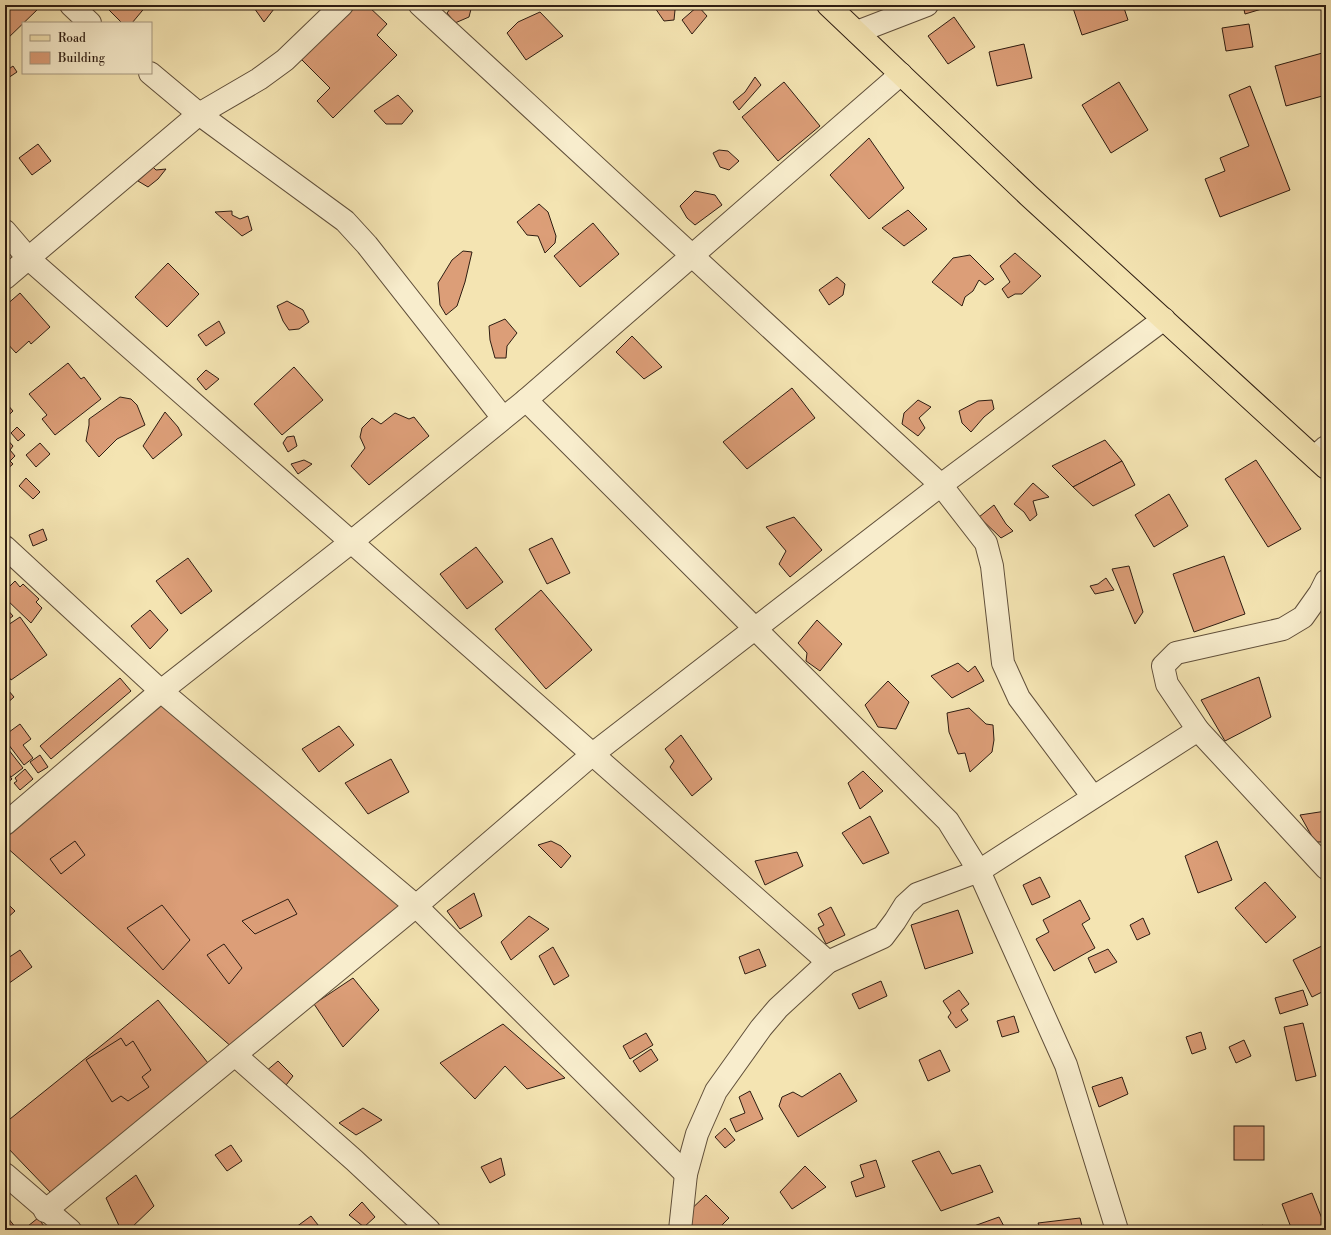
<svg xmlns="http://www.w3.org/2000/svg" width="1331" height="1235" font-family="'Libre Bodoni',serif">
<style>
.building{fill:#dc9e78;stroke:#2e1d12}
.lines{fill:none;stroke-linecap:round;stroke-linejoin:round}
.minor-casing{stroke:#604f3a;stroke-width:24}
.major-casing{stroke:#2e1d12;stroke-width:24}
.minor{stroke:#f8edcd;stroke-width:22}
.major{stroke:#f4e4b2;stroke-width:22}
</style>
<rect width="100%" height="100%" fill="#f4e4b2"/>
<filter id="stains"><feTurbulence type="fractalNoise" baseFrequency=".005" numOctaves="4"/><feColorMatrix values="0 0 0 0 .2 0 0 0 0 .09 0 0 0 0 .02 0 0 0 .5 -.17"/></filter>
<radialGradient id="worn" r=".72"><stop offset=".6" stop-color="#630" stop-opacity="0"/><stop offset="1" stop-color="#630" stop-opacity=".3"/></radialGradient>
<g class="building">
<polygon points="5,5 37,5 39,8 5,41"/>
<polygon points="104,5 147,5 132,23 122,23"/>
<polygon points="252,5 277,5 264,22"/>
<polygon points="353,5 367,5 387,24 377,35 397,55 333,118 317,101 330,88 300,58"/>
<polygon points="453,5 472,5 469,17 455,23 447,13"/>
<polygon points="653,5 673,5 675,10 674,20 664,21"/>
<polygon points="1072,5 1123,5 1128,20 1082,35"/>
<polygon points="1243,5 1275,5 1245,14"/>
<polygon points="698,6 707,16 692,34 682,20"/>
<polygon points="540,12 563,36 526,60 507,33 518,22"/>
<polygon points="954,17 975,47 948,64 928,36"/>
<polygon points="1249,24 1253,47 1226,51 1222,28"/>
<polygon points="1024,44 1032,78 997,86 989,52"/>
<polygon points="1326,52 1326,95 1286,106 1275,66"/>
<polygon points="13,66 17,72 5,80 5,69 6,71"/>
<polygon points="755,77 761,85 739,110 733,102 745,92"/>
<polygon points="784,82 820,126 778,161 742,117"/>
<polygon points="1119,82 1148,130 1111,153 1082,105"/>
<polygon points="1250,86 1290,190 1220,217 1205,179 1225,171 1220,158 1249,146 1229,95"/>
<polygon points="398,95 413,111 402,124 386,124 374,111"/>
<polygon points="869,138 904,188 869,219 830,175"/>
<polygon points="38,144 51,161 32,175 19,158"/>
<polygon points="719,150 728,151 739,161 729,170 720,167 713,153"/>
<polygon points="153,167 156,170 166,169 158,179 148,187 138,181"/>
<polygon points="695,191 715,195 722,205 695,225 687,218 680,206"/>
<polygon points="539,204 548,212 556,236 555,243 545,253 538,236 527,235 517,222"/>
<polygon points="908,210 927,229 904,246 882,228"/>
<polygon points="232,211 232,215 240,219 248,216 252,230 242,236 215,212"/>
<polygon points="593,223 619,254 580,287 554,256"/>
<polygon points="463,251 472,252 465,282 457,306 446,315 440,305 438,283 452,260"/>
<polygon points="1015,253 1041,276 1022,294 1015,294 1008,298 1002,289 1010,282 1000,266"/>
<polygon points="970,255 994,279 985,285 979,280 973,291 965,297 962,306 932,282 953,258"/>
<polygon points="168,263 199,294 167,327 135,297"/>
<polygon points="837,277 845,284 843,295 829,305 819,290"/>
<polygon points="20,293 50,327 31,344 29,341 16,353 5,341 5,306"/>
<polygon points="287,301 303,310 309,322 299,329 289,330 283,321 277,306"/>
<polygon points="505,319 517,333 507,346 506,358 495,358 490,340 489,326"/>
<polygon points="219,321 225,333 206,346 198,335"/>
<polygon points="632,336 662,367 644,379 616,352"/>
<polygon points="68,363 81,379 84,377 101,399 55,435 42,419 47,415 29,394"/>
<polygon points="294,367 323,400 282,435 254,404"/>
<polygon points="206,370 219,379 206,390 197,379"/>
<polygon points="792,388 815,418 747,469 723,442"/>
<polygon points="120,397 131,399 137,405 145,425 117,439 99,457 86,441 89,425 89,419"/>
<polygon points="918,400 931,407 919,418 925,428 918,436 902,424 904,413"/>
<polygon points="992,400 994,409 984,417 971,432 962,423 959,411 978,401"/>
<polygon points="6,403 13,411 6,418 5,404"/>
<polygon points="165,412 178,427 182,435 153,459 143,446"/>
<polygon points="395,413 409,419 414,417 429,436 369,485 351,466 365,448 360,437 362,428 372,418 381,424"/>
<polygon points="17,427 25,435 18,441 11,433"/>
<polygon points="294,436 297,446 288,452 283,443 287,437"/>
<polygon points="5,437 13,446 10,450 15,456 10,461 13,464 5,471"/>
<polygon points="1105,440 1122,461 1073,487 1052,466"/>
<polygon points="40,443 50,454 36,467 26,455"/>
<polygon points="304,460 312,464 298,474 291,464"/>
<polygon points="1256,460 1301,529 1268,547 1225,479"/>
<polygon points="1122,461 1135,485 1093,506 1073,487"/>
<polygon points="26,478 40,492 33,499 19,486"/>
<polygon points="1033,483 1049,497 1033,501 1037,515 1030,521 1024,512 1014,504"/>
<polygon points="1169,494 1188,526 1154,547 1135,515"/>
<polygon points="994,505 1006,524 1013,531 1001,538 979,517"/>
<polygon points="794,517 822,550 790,577 779,564 786,551 766,527"/>
<polygon points="43,529 47,540 33,546 29,535"/>
<polygon points="552,538 570,573 547,584 529,549"/>
<polygon points="476,547 503,582 467,609 440,574"/>
<polygon points="1224,556 1245,614 1194,632 1173,574"/>
<polygon points="188,558 212,591 181,614 156,581"/>
<polygon points="1129,566 1143,612 1135,624 1112,569"/>
<polygon points="1106,578 1114,590 1095,594 1090,586 1098,584"/>
<polygon points="15,581 20,587 23,584 39,599 36,602 42,608 31,623 5,598 5,591"/>
<polygon points="541,590 592,650 546,689 495,629"/>
<polygon points="5,607 13,616 5,622"/>
<polygon points="150,610 168,630 150,649 131,626"/>
<polygon points="20,617 47,655 11,680 5,671 5,627"/>
<polygon points="817,620 842,644 820,671 806,661 807,653 798,643"/>
<polygon points="958,663 968,672 975,666 984,681 952,698 931,676"/>
<polygon points="1259,677 1271,717 1225,741 1201,700"/>
<polygon points="120,678 131,691 51,759 40,746"/>
<polygon points="888,681 909,702 896,729 878,727 865,705"/>
<polygon points="8,690 14,697 5,705 5,693"/>
<polygon points="160,699 407,909 234,1049 5,846 5,833"/>
<polygon points="969,708 986,724 993,725 994,740 992,752 970,772 965,753 958,754 949,732 947,713"/>
<polygon points="20,724 31,739 23,745 33,758 24,765 5,740 5,735"/>
<polygon points="339,726 354,745 319,772 302,749"/>
<polygon points="681,735 712,779 692,796 670,767 674,761 665,749"/>
<polygon points="8,749 23,768 11,777 5,769 5,751"/>
<polygon points="40,755 48,767 38,773 30,762"/>
<polygon points="391,759 409,792 368,814 345,783"/>
<polygon points="25,769 33,779 20,790 14,783 17,781 15,778"/>
<polygon points="5,771 12,779 5,785"/>
<polygon points="863,771 883,791 860,809 848,783"/>
<polygon points="1326,811 1326,842 1315,842 1300,815"/>
<polygon points="870,816 889,853 863,864 842,833"/>
<polygon points="75,841 85,855 61,874 50,859"/>
<polygon points="551,841 561,846 571,856 561,868 538,845"/>
<polygon points="1217,841 1232,880 1198,893 1185,856"/>
<polygon points="797,852 803,866 765,885 755,861"/>
<polygon points="1040,877 1050,897 1032,905 1023,885"/>
<polygon points="1265,882 1296,917 1266,943 1235,908"/>
<polygon points="474,893 482,916 460,929 447,911"/>
<polygon points="288,899 297,914 255,934 242,921"/>
<polygon points="1080,900 1090,919 1082,924 1095,948 1054,971 1036,939 1049,932 1043,920"/>
<polygon points="5,901 15,911 5,920"/>
<polygon points="162,905 190,940 163,970 127,928"/>
<polygon points="831,907 845,935 826,944 818,928 824,925 818,914"/>
<polygon points="958,910 973,953 925,969 911,925"/>
<polygon points="529,916 549,929 511,960 501,942"/>
<polygon points="1143,918 1150,934 1137,940 1130,925"/>
<polygon points="224,944 242,968 229,984 207,955"/>
<polygon points="1326,944 1326,990 1312,997 1293,960"/>
<polygon points="553,947 569,976 554,985 539,956"/>
<polygon points="759,949 766,966 745,974 739,957"/>
<polygon points="1108,949 1117,962 1095,973 1088,958"/>
<polygon points="20,950 32,967 5,986 5,960"/>
<polygon points="353,978 379,1010 343,1047 314,1004"/>
<polygon points="881,981 887,996 859,1009 852,994"/>
<polygon points="959,990 969,1004 961,1010 968,1020 956,1028 948,1017 951,1013 943,1001"/>
<polygon points="1303,990 1308,1005 1280,1014 1275,998"/>
<polygon points="158,1000 208,1063 52,1194 5,1145 5,1123"/>
<polygon points="1014,1016 1019,1032 1002,1037 997,1021"/>
<polygon points="1303,1023 1316,1076 1296,1081 1284,1027"/>
<polygon points="503,1024 565,1078 527,1089 505,1066 475,1099 440,1063"/>
<polygon points="1201,1032 1206,1049 1192,1054 1186,1037"/>
<polygon points="646,1033 653,1045 630,1059 623,1046"/>
<polygon points="121,1038 126,1046 133,1041 151,1070 142,1077 149,1087 128,1101 121,1096 112,1102 86,1060"/>
<polygon points="1244,1040 1251,1056 1236,1063 1229,1047"/>
<polygon points="651,1049 658,1060 640,1072 633,1061"/>
<polygon points="940,1050 950,1071 928,1081 919,1060"/>
<polygon points="278,1061 293,1076 283,1089 265,1072"/>
<polygon points="840,1073 857,1101 798,1137 779,1106 782,1097 793,1092 802,1097"/>
<polygon points="1122,1077 1128,1094 1099,1107 1092,1087"/>
<polygon points="750,1091 763,1119 736,1132 730,1119 745,1113 739,1097"/>
<polygon points="363,1108 382,1120 356,1135 339,1123"/>
<rect x="1234" y="1126" width="30" height="34"/>
<polygon points="725,1128 735,1140 725,1148 715,1137"/>
<polygon points="231,1145 242,1161 227,1171 215,1155"/>
<polygon points="939,1151 952,1174 980,1165 993,1192 941,1211 912,1161"/>
<polygon points="501,1158 505,1175 490,1183 481,1167"/>
<polygon points="876,1160 885,1187 856,1197 851,1182 864,1177 860,1165"/>
<polygon points="805,1166 826,1187 792,1209 780,1192"/>
<polygon points="136,1175 154,1206 129,1230 121,1230 106,1198"/>
<polygon points="1312,1193 1326,1229 1292,1230 1282,1204"/>
<polygon points="706,1195 729,1218 717,1230 695,1230 683,1217"/>
<polygon points="362,1202 375,1217 364,1227 349,1215"/>
<polygon points="311,1216 322,1230 292,1230"/>
<polygon points="999,1217 1006,1230 976,1230 974,1226"/>
<polygon points="8,1218 16,1228 14,1230 5,1230 5,1220"/>
<polygon points="38,1218 47,1230 23,1230"/>
<polygon points="1080,1218 1083,1230 1041,1230 1038,1223"/>
<polygon points="1263,1225 1265,1230 1248,1230"/>
</g>
<g class="lines">
<g class="minor-casing">
<g id="minor">
<polyline points="71,5 90,23"/>
<polyline points="420,5 941,485 986,543 992,566 1003,663 1019,698 1093,797"/>
<polyline points="857,32 927,5"/>
<polyline points="150,73 199,114 345,221 367,245 503,418"/>
<path d="M5 231 29 259C295 494 563 726 828 962"/>
<polyline points="5,278 199,114 259,79 285,60 342,5"/>
<polyline points="526,400 948,821 979,871 1066,1065 1117,1230"/>
<polyline points="1315,457 1326,447"/>
<polyline points="5,547 161,691 416,906 686,1174"/>
<polyline points="1326,581 1320,593 1303,617 1283,629 1176,653 1163,666 1167,684 1198,730 1326,868"/>
<polyline points="5,824 161,691 350,543 526,400 901,74"/>
<polyline points="235,1055 354,1160 429,1230"/>
<polyline points="5,1174 70,1230"/>
<polyline points="45,1211 416,906 594,753 941,485 1164,319"/>
<polyline points="680,1230 686,1174 697,1134 716,1091 761,1028 778,1008 828,962 883,937 895,921 905,905 917,894 979,871 1198,730"/>
</g>
</g>
<g class="major-casing">
<polyline id="major" points="828,5 1029,196 1326,468"/>
</g>
<use href="#minor" class="minor"/>
<use href="#major" class="major"/>
</g>
<rect width="1331" height="1235" fill="none" stroke="#f4e4b2" stroke-width="20"/>
<rect x="6" y="6" width="1319" height="1223" fill="none" stroke="#2e1d12" stroke-width="2"/>
<rect x="10" y="10" width="1311" height="1215" fill="none" stroke="#2e1d12"/>
<rect x="22" y="22" width="130" height="52" fill="#f8edcd" stroke="#a79a82"/>
<rect x="30" y="35" width="20" height="6" fill="#f4e4b2" stroke="#a79a82"/>
<text x="58" y="42" font-size="12" fill="#2e1d12">Road</text>
<rect x="30" y="52" width="20" height="12" fill="#dc9e78" stroke="#a79a82"/>
<text x="58" y="62" font-size="12" fill="#2e1d12">Building</text>
<rect width="100%" height="100%" filter="url(#stains)"/>
<rect width="100%" height="100%" fill="url(#worn)"/>
</svg>
